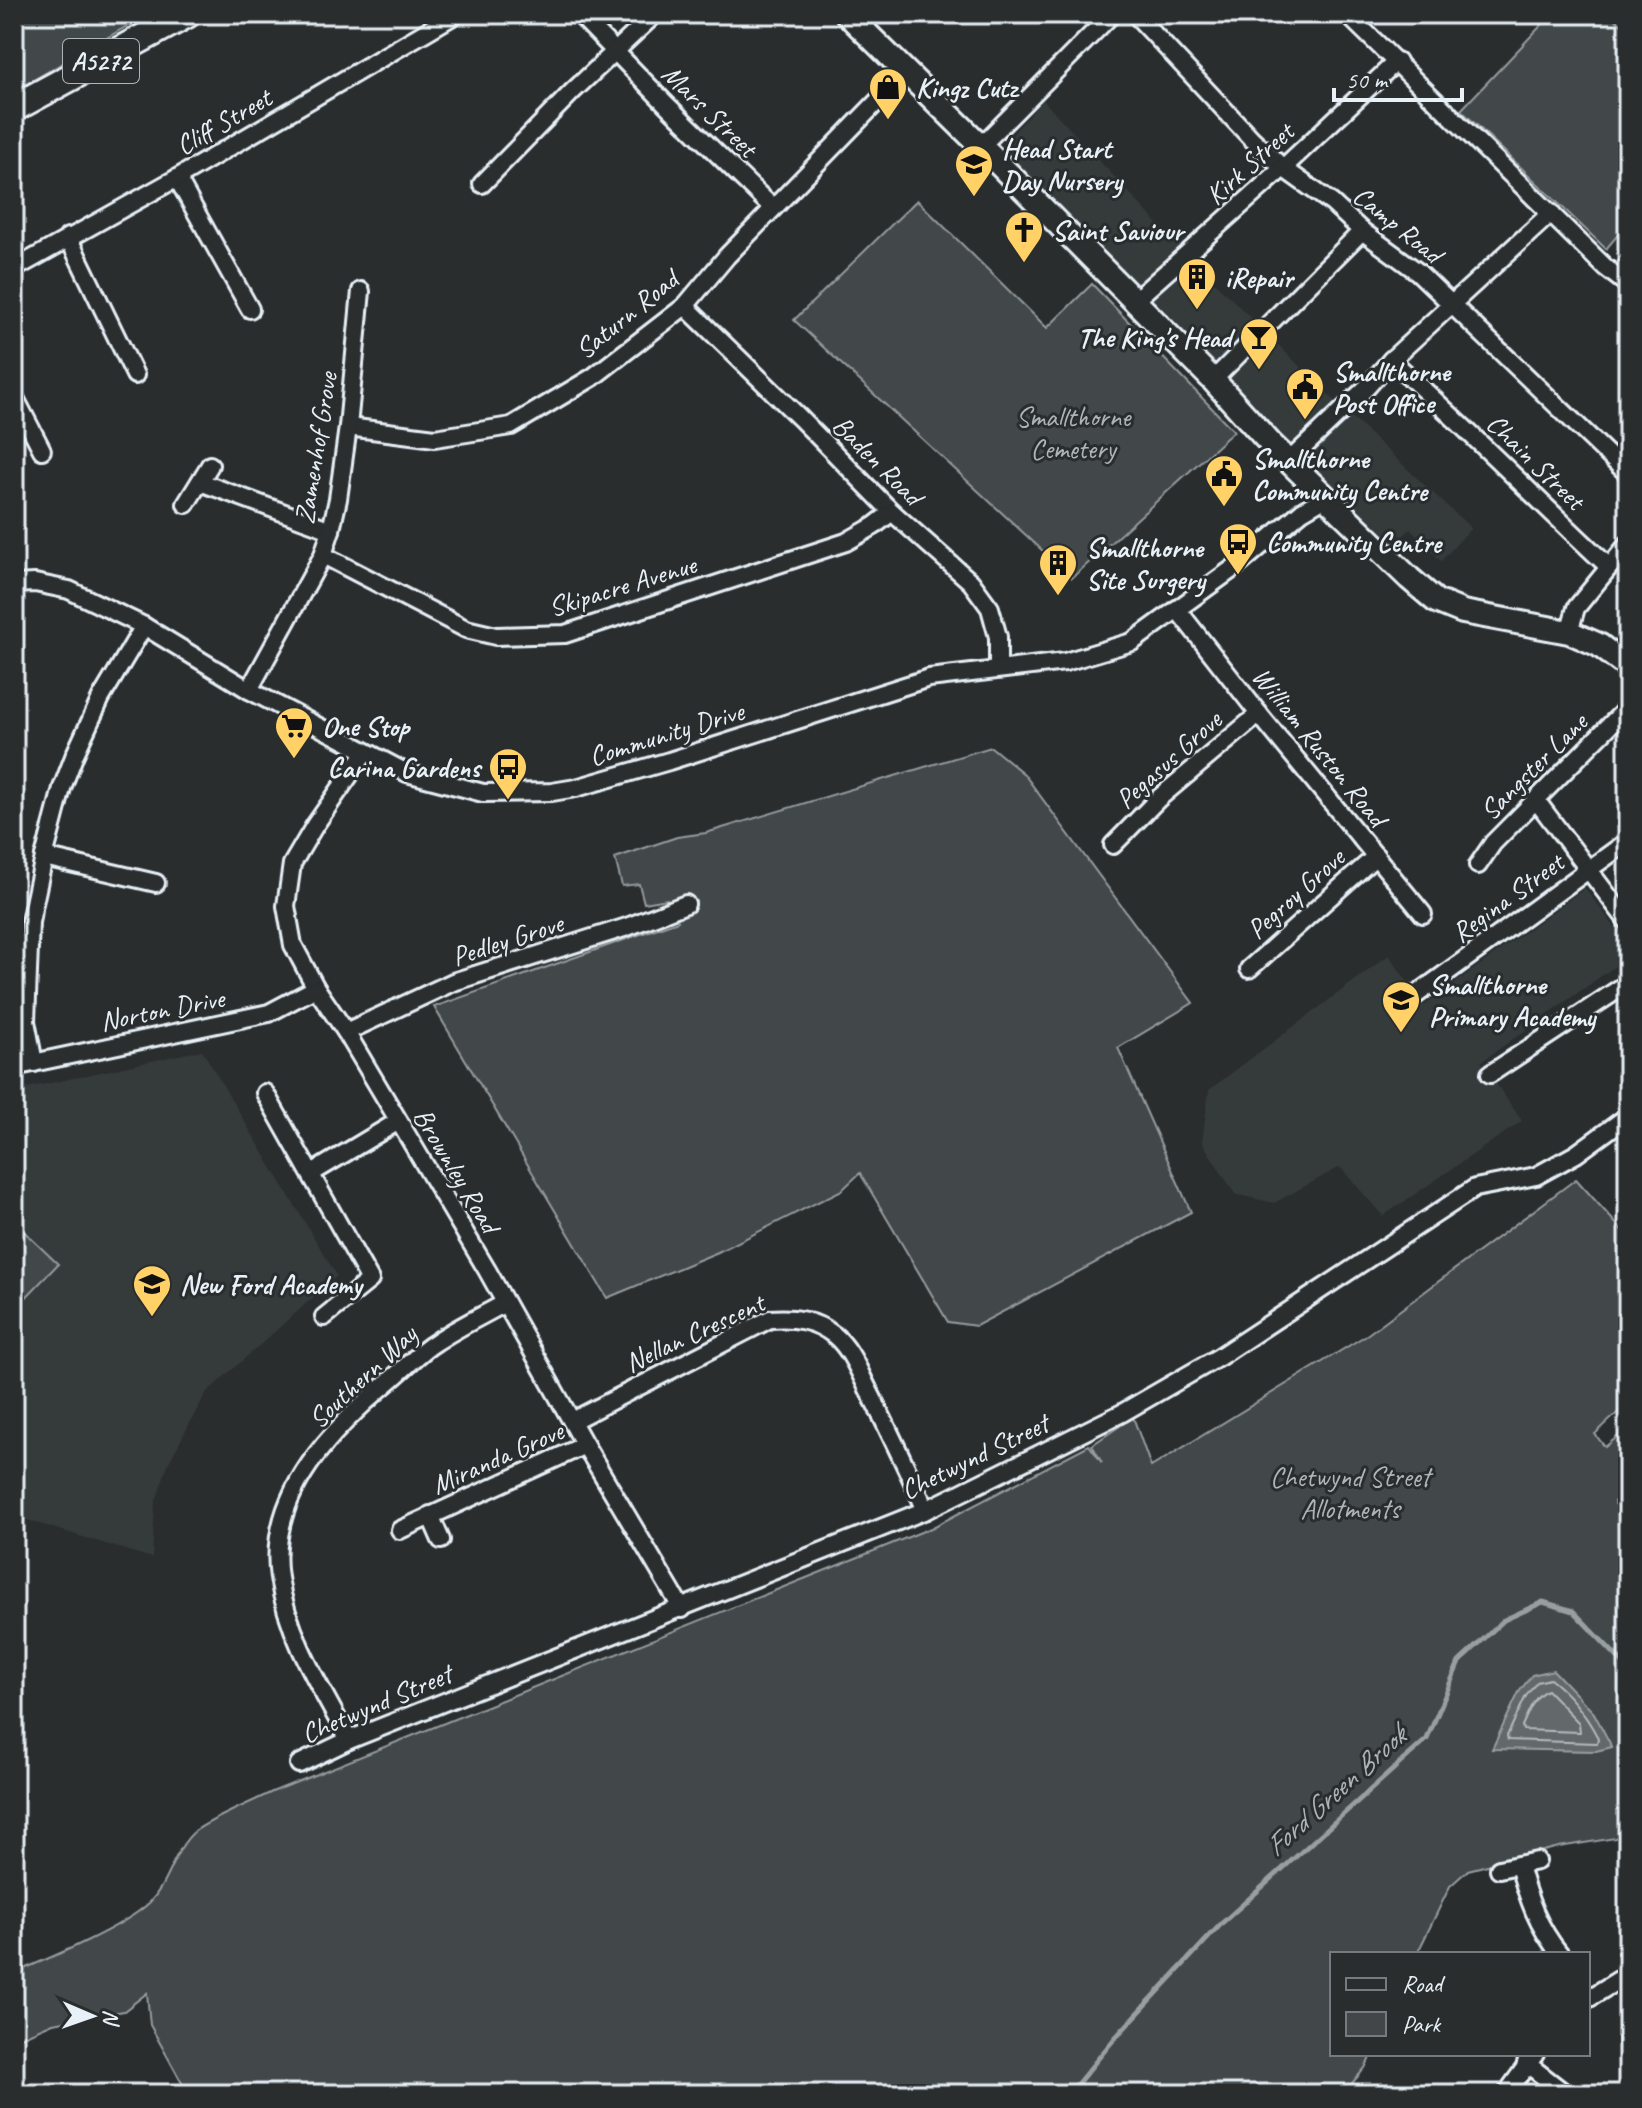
<svg xmlns="http://www.w3.org/2000/svg" width="1642" height="2108" font-family="Caveat,sans-serif">
<style>
.built{fill:#363a3b}
.green{fill:#424648;stroke:#959ca0;stroke-width:2}
.water{fill:#63686b;stroke:#989fa3;stroke-width:2}
.lines{fill:none;stroke-linecap:round;stroke-linejoin:round}
.shore{stroke:#b3bac0;stroke-width:2}
.stream{stroke:#989fa3;stroke-width:5}
.street-casing{stroke:#e8f1f8;stroke-width:22}
.secondary-casing{stroke:#e8f1f8;stroke-width:28}
.primary-casing{stroke:#e8f1f8;stroke-width:32}
.street{stroke:#2a2d2e;stroke-width:16}
.secondary{stroke:#2a2d2e;stroke-width:22}
.primary{stroke:#2a2d2e;stroke-width:26}
.labels{text-anchor:middle;stroke-width:6;stroke-linejoin:round;paint-order:stroke}
.shield{fill:#2a2d2e;stroke:#afb6bb;stroke-width:2}
.shield-label{font-size:26px;font-weight:bold;fill:#e8f1f8}
.poi-label{font-size:28px;font-weight:bold;fill:#e8f1f8;stroke:#2a2d2e;text-anchor:start}
.street-label{font-size:28px;fill:#e8f1f8;stroke:#2a2d2e}
.park-label{font-size:28px;fill:#aeb5ba;stroke:#2a2d2e}
.water-label{font-size:30px;font-style:italic;fill:#acb3b9;stroke:#2a2d2e}
</style>
<rect width="100%" height="100%" fill="#2a2d2e"/>
<filter id="ink" filterUnits="userSpaceOnUse"><feTurbulence type="fractalNoise" baseFrequency=".0125" numOctaves="2"/><feDisplacementMap in="SourceGraphic" scale="16" xChannelSelector="R" yChannelSelector="G"/><feConvolveMatrix kernelMatrix="1 2 1 2 8 2 1 2 1" color-interpolation-filters="sRGB"/></filter>
<g filter="url(#ink)">
<g class="built">
<polygon points="1043,100 1184,252 1347,413 1471,528 1441,561 1410,529 1389,551 1001,147"/>
<polygon points="1585,888 1628,945 1628,957 1481,1062 1522,1121 1383,1216 1340,1167 1274,1203 1235,1194 1202,1142 1209,1090 1389,955 1424,1006"/>
<polygon points="202,1050 337,1276 206,1393 168,1464 155,1504 152,1558 14,1516 14,1091"/>
</g>
<g class="green">
<polygon points="14,14 148,14 14,91"/>
<polygon points="1552,14 1610,14 1628,31 1628,223 1606,249 1461,110"/>
<polygon points="917,200 1047,328 1092,284 1234,431 1072,578 794,320"/>
<polygon points="991,747 1024,774 1193,1003 1118,1048 1191,1212 976,1326 948,1322 860,1173 842,1190 718,1252 607,1298 434,1007 678,921 667,899 644,903 639,884 622,886 615,858 677,837 706,833"/>
<path d="M1576 1179 1628 1237V1403L1595 1434 1605 1447 1628 1428V1489L1614 1502 1628 1522V1836L1559 1847 1468 1870 1450 1886 1417 1954H1332V2054H1372L1365 2068 1343 2094H188L150 2025 147 1993 124 2011 53 2023 14 2040V1973C50 1958 122 1928 149 1903 169 1883 173 1850 195 1831 211 1819 252 1802 272 1792L931 1528 1089 1445 1102 1463 1092 1445 1133 1417 1151 1467 1368 1334Z"/>
<polygon points="14,1222 58,1264 14,1310"/>
</g>
<polygon class="water" points="1553,1670 1594,1713 1612,1747 1596,1751 1492,1749 1519,1692 1532,1675"/>
<g class="lines">
<g class="shore">
<path d="M1550 1679C1571 1695 1586 1715 1598 1738L1597 1743 1508 1740 1507 1736 1526 1696 1537 1682Z"/>
<path d="M1547 1690 1579 1723 1580 1732 1523 1730 1522 1726C1528 1713 1534 1695 1547 1690Z"/>
</g>
<polyline class="stream" points="1069,2094 1115,2038 1222,1923 1427,1739 1459,1662 1504,1620 1543,1602 1573,1611 1628,1668"/>
<g class="street-casing">
<g id="street">
<polyline points="579,14 667,105 773,208"/>
<polyline points="1135,14 1251,138 1283,168 1332,203 1362,231 1418,272 1628,474"/>
<polyline points="1347,14 1606,268 1628,285"/>
<polyline points="981,146 1112,14"/>
<polyline points="177,178 250,309"/>
<polyline points="482,184 573,91 655,14"/>
<polyline points="68,237 135,375"/>
<polyline points="14,269 177,178 456,14"/>
<polyline points="1134,301 1283,168 1397,61"/>
<polyline points="685,306 800,418 892,512 971,582 990,608 998,637 998,668"/>
<path d="M1391 360C1466 427 1536 499 1609 567"/>
<polyline points="1213,380 1362,231"/>
<polyline points="14,396 42,450"/>
<polyline points="348,427 435,438 511,426 593,377 685,306 727,256 906,72"/>
<polyline points="1289,461 1367,387 1391,360 1551,213"/>
<polyline points="200,482 331,530"/>
<polyline points="186,504 210,465"/>
<polyline points="323,555 466,629 496,636 565,634 846,542 874,526 892,512"/>
<polyline points="14,584 35,583 69,590 144,626 249,690 407,773 483,793 552,792 576,788 669,761 929,678 1065,662 1132,642 1242,562 1302,511 1324,498"/>
<polyline points="1177,609 1259,714 1423,914"/>
<polyline points="1569,632 1576,608 1628,544"/>
<polyline points="249,690 323,555 331,530 338,499 348,427 361,291"/>
<polyline points="365,753 315,825 292,864 286,906 293,945 316,988 346,1032 487,1270 585,1445 682,1609"/>
<polyline points="1536,800 1628,922"/>
<polyline points="1113,845 1159,798 1259,714"/>
<polyline points="44,857 156,883"/>
<polyline points="1478,865 1493,843 1628,707"/>
<polyline points="1249,969 1376,856"/>
<polyline points="1416,995 1628,841"/>
<polyline points="346,1032 453,982 627,927 686,904"/>
<polyline points="34,1063 26,1021 30,922 44,857 62,788 75,754 101,698 144,626"/>
<polyline points="14,1067 269,1013 316,988"/>
<polyline points="1490,1074 1628,983"/>
<polyline points="265,1093 370,1280 324,1317"/>
<polyline points="312,1173 397,1122"/>
<path d="M572 1421 770 1319C794 1317 815 1320 834 1335 850 1348 858 1369 867 1387 888 1428 907 1469 926 1510"/>
<polyline points="430,1515 441,1540"/>
<polyline points="400,1530 585,1445"/>
<path d="M349 1740C321 1688 288 1637 279 1578 266 1493 335 1426 394 1377 408 1365 421 1351 436 1342 458 1327 482 1316 505 1303"/>
<polyline points="299,1764 349,1740 926,1510 1122,1413 1219,1357 1475,1188 1536,1176 1576,1154 1628,1116"/>
<path d="M1519 1865C1528 1899 1538 1927 1560 1954"/>
<polyline points="1499,1869 1537,1861"/>
<polyline points="1588,1999 1628,1974"/>
<polyline points="1526,2063 1566,2094"/>
<polyline points="1506,2094 1535,2054"/>
</g>
</g>
<g class="secondary-casing">
<polyline id="secondary" points="847,14 981,146 1213,380 1270,443 1409,578 1436,601 1463,612 1569,632 1599,645 1628,667"/>
</g>
<g class="primary-casing">
<polyline id="primary" points="14,108 187,14"/>
</g>
<use href="#street" class="street"/>
<use href="#secondary" class="secondary"/>
<use href="#primary" class="primary"/>
</g>
</g>
<defs>
<g id="shop-pin" transform="scale(2)"><path d="M0 17L-7.5 6A9.5 9.5 0 1 1 7.5 6Z" fill="#ffd166" stroke="#2a2d2e"/><path d="M-5-2.5h2.3a2.7 3.5 0 0 1 5.4 0H5L5.5 6h-11ZM-1.5-2.5h3a1.5 2.3 0 0 0-3 0Z" fill="#111"/></g>
<g id="school-pin" transform="scale(2)"><path d="M0 17L-7.5 6A9.5 9.5 0 1 1 7.5 6Z" fill="#ffd166" stroke="#2a2d2e"/><path d="M0-5L7-2L0 1L-7-2ZM-4 1L0 2.5L4 1V4Q0 6-4 4Z" fill="#111"/></g>
<g id="church-pin" transform="scale(2)"><path d="M0 17L-7.5 6A9.5 9.5 0 1 1 7.5 6Z" fill="#ffd166" stroke="#2a2d2e"/><path d="M-1.2-6h2.4v3.5h3.3v2.4h-3.3V6h-2.4V-.1h-3.3v-2.4h3.3Z" fill="#111"/></g>
<g id="building-pin" transform="scale(2)"><path d="M0 17L-7.5 6A9.5 9.5 0 1 1 7.5 6Z" fill="#ffd166" stroke="#2a2d2e"/><path d="M-4-6H4V6H1V3H-1V6H-4ZM-2.5-4.3h1.7v1.8h-1.7ZM.8-4.3h1.7v1.8H.8ZM-2.5-1h1.7V.8h-1.7ZM.8-1h1.7V.8H.8Z" fill="#111"/></g>
<g id="bar-pin" transform="scale(2)"><path d="M0 17L-7.5 6A9.5 9.5 0 1 1 7.5 6Z" fill="#ffd166" stroke="#2a2d2e"/><path d="M-6-5H6L.8 .8V4.5H3.5V6h-7V4.5H-.8V.8Z" fill="#111"/></g>
<g id="civic-pin" transform="scale(2)"><path d="M0 17L-7.5 6A9.5 9.5 0 1 1 7.5 6Z" fill="#ffd166" stroke="#2a2d2e"/><path d="M-.6-6.5H3V-4.5H.6V-3L4-1V1h2V6H-6V1h2V-1L-.6-3ZM-1.2 2.5V6h2.4V2.5Z" fill="#111"/></g>
<g id="bus-pin" transform="scale(2)"><path d="M0 17L-7.5 6A9.5 9.5 0 1 1 7.5 6Z" fill="#ffd166" stroke="#2a2d2e"/><path d="M-5-6H5V4H4V6H2V4H-2V6H-4V4H-5ZM-3.5-4V0h7V-4ZM-3.5 1.2v1.5H-2V1.2ZM2 1.2v1.5H3.5V1.2Z" fill="#111"/></g>
<g id="supermarket-pin" transform="scale(2)"><path d="M0 17L-7.5 6A9.5 9.5 0 1 1 7.5 6Z" fill="#ffd166" stroke="#2a2d2e"/><path d="M-6-5.5h2.5l.6 2H6L4.5 2H-2.5L-4.4-4H-6ZM-1.5 3.2a1.3 1.3 0 1 0 .1 0ZM3 3.2a1.3 1.3 0 1 0 .1 0Z" fill="#111"/></g>
</defs>
<g fill-rule="evenodd">
<use href="#shop-pin" x="888" y="87"/>
<use href="#school-pin" x="974" y="164"/>
<use href="#church-pin" x="1024" y="230"/>
<use href="#building-pin" x="1197" y="277"/>
<use href="#bar-pin" x="1259" y="337"/>
<use href="#civic-pin" x="1305" y="387"/>
<use href="#civic-pin" x="1224" y="474"/>
<use href="#bus-pin" x="1238" y="542"/>
<use href="#building-pin" x="1058" y="563"/>
<use href="#supermarket-pin" x="294" y="726"/>
<use href="#bus-pin" x="508" y="767"/>
<use href="#school-pin" x="1401" y="1000"/>
<use href="#school-pin" x="152" y="1284"/>
</g>
<g class="labels">
<rect class="shield" x="63" y="39" width="76" height="44" rx="6"/>
<g class="shield-label">
<text x="101" y="70">A5272</text>
</g>
<g class="poi-label">
<text x="916" y="97">Kingz Cutz</text>
<text x="1002" y="158">Head Start<tspan x="1002" dy="32">Day Nursery</tspan></text>
<text x="1052" y="240">Saint Saviour</text>
<text x="1225" y="287">iRepair</text>
<text x="1231" y="347" text-anchor="end">The King's Head</text>
<text x="1333" y="381">Smallthorne<tspan x="1333" dy="32">Post Office</tspan></text>
<text x="1252" y="468">Smallthorne<tspan x="1252" dy="32">Community Centre</tspan></text>
<text x="1266" y="552">Community Centre</text>
<text x="1086" y="557">Smallthorne<tspan x="1086" dy="32">Site Surgery</tspan></text>
<text x="322" y="736">One Stop</text>
<text x="480" y="777" text-anchor="end">Carina Gardens</text>
<text x="1429" y="994">Smallthorne<tspan x="1429" dy="32">Primary Academy</tspan></text>
<text x="180" y="1294">New Ford Academy</text>
</g>
<g class="street-label">
<text transform="translate(710 110) rotate(44)" y="10">Mars Street</text>
<text transform="translate(223 121) rotate(-30)" y="10">Cliff Street</text>
<text transform="translate(1249 163) rotate(-42)" y="10">Kirk Street</text>
<text transform="translate(1398 224) rotate(39)" y="10">Camp Road</text>
<text transform="translate(626 314) rotate(-39)" y="10">Saturn Road</text>
<text transform="translate(315 448) rotate(-81)" y="10">Zamenhof Grove</text>
<text transform="translate(878 460) rotate(45)" y="10">Baden Road</text>
<text transform="translate(1536 461) rotate(44)" y="10">Chain Street</text>
<text transform="translate(622 585) rotate(-17)" y="10">Skipacre Avenue</text>
<text transform="translate(666 733) rotate(-17)" y="10">Community Drive</text>
<text transform="translate(1320 746) rotate(51)" y="10">William Ruston Road</text>
<text transform="translate(1168 759) rotate(-42)" y="10">Pegasus Grove</text>
<text transform="translate(1533 766) rotate(-45)" y="10">Sangster Lane</text>
<text transform="translate(1295 893) rotate(-42)" y="10">Pegroy Grove</text>
<text transform="translate(1507 897) rotate(-36)" y="10">Regina Street</text>
<text transform="translate(507 939) rotate(-18)" y="10">Pedley Grove</text>
<text transform="translate(162 1009) rotate(-11)" y="10">Norton Drive</text>
<text transform="translate(457 1170) rotate(59)" y="10">Brownley Road</text>
<text transform="translate(694 1332) rotate(-25)" y="10">Nellan Crescent</text>
<text transform="translate(362 1376) rotate(-43)" y="10">Southern Way</text>
<text transform="translate(974 1456) rotate(-26)" y="10">Chetwynd Street</text>
<text transform="translate(497 1457) rotate(-24)" y="10">Miranda Grove</text>
<text transform="translate(376 1703) rotate(-23)" y="10">Chetwynd Street</text>
</g>
<g class="park-label">
<text x="1073" y="426">Smallthorne<tspan x="1073" dy="32">Cemetery</tspan></text>
<text x="1350" y="1486">Chetwynd Street<tspan x="1350" dy="32">Allotments</tspan></text>
</g>
<g class="water-label">
<text transform="translate(1335 1791) rotate(-42)" y="10">Ford Green Brook</text>
</g>
</g>
<rect width="1642" height="2108" fill="none" stroke="#2a2d2e" stroke-width="48"/>
<rect x="24" y="24" width="1594" height="2060" fill="none" stroke="#e8f1f8" stroke-width="3" filter="url(#ink)"/>
<rect x="1330" y="1952" width="260" height="104" fill="#2a2d2e" stroke="#767b7f" stroke-width="2"/>
<rect x="1346" y="1978" width="40" height="12" fill="#2a2d2e" stroke="#767b7f" stroke-width="2"/>
<text x="1402" y="1992" font-size="24" fill="#e8f1f8">Road</text>
<rect x="1346" y="2012" width="40" height="24" fill="#424648" stroke="#767b7f" stroke-width="2"/>
<text x="1402" y="2032" font-size="24" fill="#e8f1f8">Park</text>
<g transform="translate(92 2016) rotate(92)" stroke="#2a2d2e" stroke-width="6" paint-order="stroke">
<path d="M0-6L14 30L0 20L-14 30Z" fill="#e8f1f8"/>
<text y="-12" font-size="22" font-weight="bold" text-anchor="middle" fill="#e8f1f8">N</text>
</g>
<path d="M1334 88v12h128v-12" fill="none" stroke="#e8f1f8" stroke-width="4"/>
<text x="1346" y="88" font-size="24" fill="#e8f1f8" stroke="#2a2d2e" stroke-width="6" paint-order="stroke">50 m</text>
</svg>
